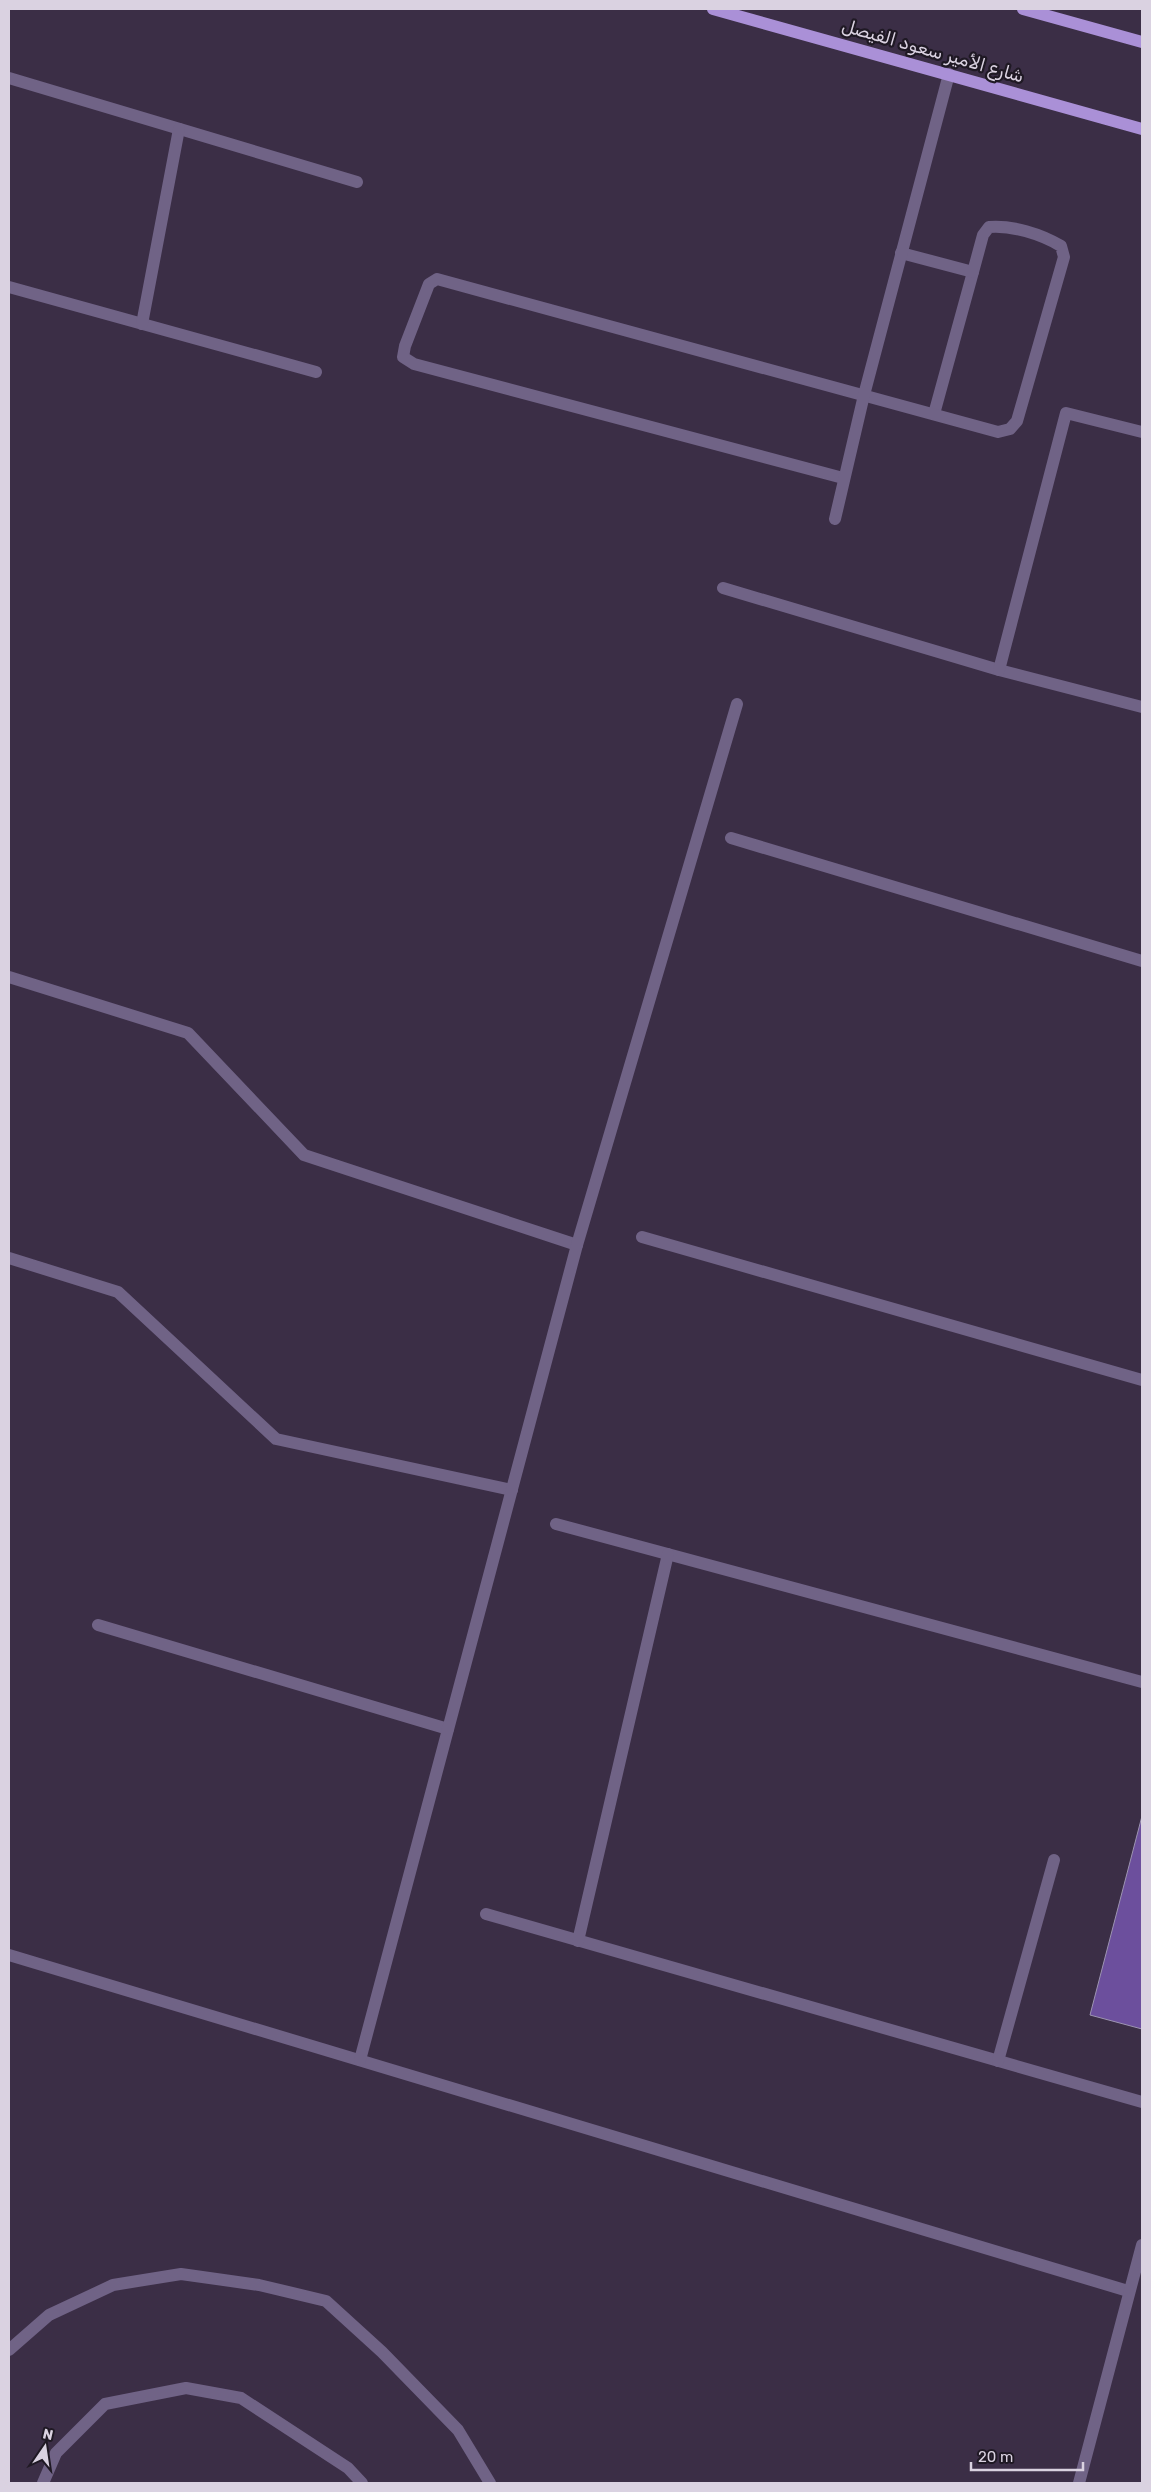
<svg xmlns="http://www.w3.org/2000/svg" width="1151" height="2492" font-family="Rubik,'Noto Sans Arabic',sans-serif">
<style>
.building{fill:#6c4f9d;stroke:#9d94b2}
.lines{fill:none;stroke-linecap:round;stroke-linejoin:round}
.minor{stroke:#706386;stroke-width:12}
.major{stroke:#aa90d7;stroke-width:12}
.labels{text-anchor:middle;stroke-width:4.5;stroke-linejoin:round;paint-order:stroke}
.street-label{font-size:18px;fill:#dad2e1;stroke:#1f1924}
</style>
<rect width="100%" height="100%" fill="#3b2e46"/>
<polygon class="building" points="1142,1816 1142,2029 1090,2015"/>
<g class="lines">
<g class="minor">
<polyline points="9,78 357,182"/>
<polyline points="9,287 316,372"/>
<polyline points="142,324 179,129"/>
<polyline points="934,414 973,272"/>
<path d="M843 478 414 364 403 357 405 346 429 284 437 279 998 432 1010 429 1017 421 1064 257 1061 246C1041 234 1012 225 989 227L983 235 973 272 901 253"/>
<polyline points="835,519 864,395 949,74"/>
<polyline points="723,588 999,670 1142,707"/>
<polyline points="999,670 1066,413 1142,432"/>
<polyline points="731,838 1142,961"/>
<polyline points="9,977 188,1033 304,1155 577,1245"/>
<polyline points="642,1237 1142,1380"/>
<polyline points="9,1258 118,1292 276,1439 512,1490"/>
<polyline points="556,1524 1142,1682"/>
<polyline points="98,1625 448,1729"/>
<polyline points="486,1914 1142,2102"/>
<polyline points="578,1941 668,1554"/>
<polyline points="9,1955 1128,2291"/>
<polyline points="360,2060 577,1245 737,704"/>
<polyline points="998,2061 1054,1860"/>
<polyline points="9,2350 49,2315 113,2285 181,2274 259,2285 326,2301 382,2352 458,2430 490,2483"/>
<polyline points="43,2483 56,2453 105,2404 186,2388 241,2398 348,2468 362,2483"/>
<polyline points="1079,2483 1142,2245"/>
</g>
<g class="major">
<polyline points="713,9 1142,129"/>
<polyline points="1023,9 1142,42"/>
</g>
</g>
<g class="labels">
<g class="street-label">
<text transform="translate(933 51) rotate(16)" y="6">شارع الأمير سعود الفيصل</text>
</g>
</g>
<rect width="1151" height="2492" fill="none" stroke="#dad2e1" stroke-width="20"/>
<g transform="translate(45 2447) rotate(13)" stroke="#1f1924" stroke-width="4" paint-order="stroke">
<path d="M0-4L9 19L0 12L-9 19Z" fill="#dad2e1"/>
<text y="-8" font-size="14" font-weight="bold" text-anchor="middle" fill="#dad2e1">N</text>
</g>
<path d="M971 2462v8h112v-8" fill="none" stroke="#dad2e1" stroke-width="2.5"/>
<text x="978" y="2462" font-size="15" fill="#dad2e1" stroke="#1f1924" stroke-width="4" paint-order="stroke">20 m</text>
</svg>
